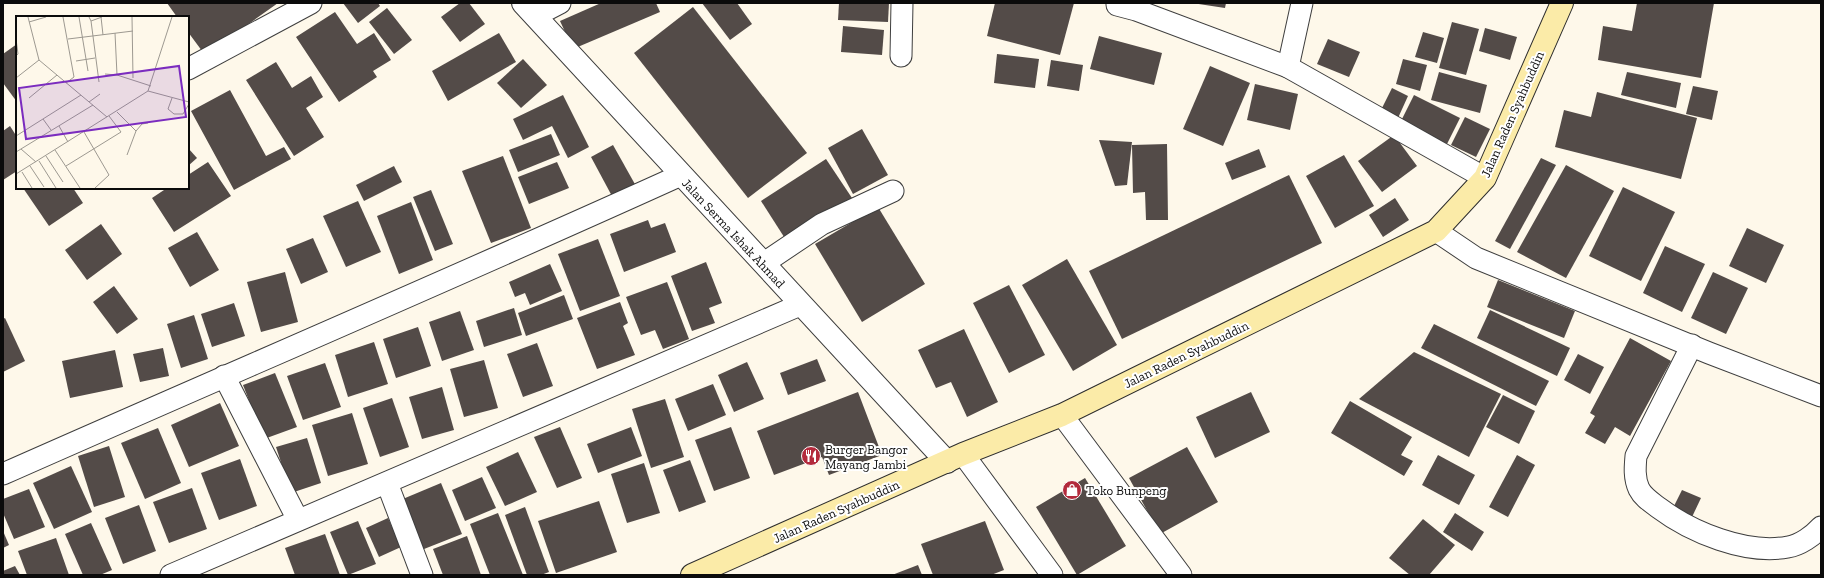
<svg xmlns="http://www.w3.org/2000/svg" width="1824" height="578" font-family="'Zilla Slab',serif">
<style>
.building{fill:#534b48}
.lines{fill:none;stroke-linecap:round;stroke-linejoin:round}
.minor-casing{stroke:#3e3e3e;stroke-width:23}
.tertiary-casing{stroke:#3e3e3e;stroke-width:24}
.secondary-casing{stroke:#2d2d2d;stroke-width:24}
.minor{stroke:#fff;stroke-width:21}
.tertiary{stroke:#fff;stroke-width:22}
.secondary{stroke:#fbeba8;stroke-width:22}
.labels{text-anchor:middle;stroke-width:4;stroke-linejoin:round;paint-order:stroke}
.street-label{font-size:13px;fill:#0b0b0b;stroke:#fff}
.poi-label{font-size:13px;fill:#0b0b0b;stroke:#fff;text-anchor:start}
.inset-road{fill:none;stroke:#9d9991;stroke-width:1}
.view{fill:#7b2cbf;fill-opacity:0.15;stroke:#7b2cbf;stroke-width:2}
.inset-edge{fill:none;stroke:#0b0b0b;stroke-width:2}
</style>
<rect width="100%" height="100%" fill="#fef8ea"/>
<g class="building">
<polygon points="167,3 278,3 205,55 188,32 188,17 177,17"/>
<polygon points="343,3 378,3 380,6 358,23"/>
<polygon points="460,3 469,3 485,24 460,42 441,17"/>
<polygon points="601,3 656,3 660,12 573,49 560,21"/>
<polygon points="702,3 737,3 752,24 730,40"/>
<polygon points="839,3 889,3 888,22 838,20"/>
<polygon points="995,3 1074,3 1060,55 987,36"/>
<polygon points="1192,3 1226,3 1225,8"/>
<polygon points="1637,3 1714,3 1701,78 1598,60 1603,26 1632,31"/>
<polygon points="693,7 807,153 748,198 634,53"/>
<polygon points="387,8 412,40 394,54 369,22"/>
<polygon points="335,12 357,44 374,33 391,60 373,71 377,77 339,102 296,37"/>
<polygon points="1452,22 1479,29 1466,75 1439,68"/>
<polygon points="843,26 884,30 882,55 841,52"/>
<polygon points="1485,28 1517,37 1510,60 1479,51"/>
<polygon points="1423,32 1444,38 1437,63 1415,57"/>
<polygon points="499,33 516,62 448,101 432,71"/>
<polygon points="1099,36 1162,53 1154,85 1090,69"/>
<polygon points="1328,39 1360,52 1349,77 1317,64"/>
<polygon points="17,44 17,102 3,83 3,54"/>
<polygon points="997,54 1039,59 1035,88 994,83"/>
<polygon points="523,59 547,85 521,108 497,83"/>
<polygon points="1403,59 1427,65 1420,91 1396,84"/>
<polygon points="1051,60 1083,65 1079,91 1047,86"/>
<polygon points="276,62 292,88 311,76 323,97 306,108 324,137 294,156 246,80"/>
<polygon points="1210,66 1250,83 1223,146 1183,129"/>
<polygon points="1439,72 1487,85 1480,113 1431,100"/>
<polygon points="1627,72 1681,83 1676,108 1621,95"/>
<polygon points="1255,84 1298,94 1290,130 1247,120"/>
<polygon points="1693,86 1718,91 1712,120 1686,114"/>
<polygon points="1392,88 1408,96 1398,118 1381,110"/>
<polygon points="230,90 266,156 284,147 291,159 234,190 191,111"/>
<polygon points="1597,92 1697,118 1681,179 1555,147 1564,110 1591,117"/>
<polygon points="563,95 589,147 568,158 552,126 523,140 513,119"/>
<polygon points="1414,95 1460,118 1447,144 1401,121"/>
<polygon points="1465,117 1490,129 1476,157 1451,145"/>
<polygon points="10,126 17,137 17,171 3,180 3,131"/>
<polygon points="862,129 888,175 853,194 828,148"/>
<polygon points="551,134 560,155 518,172 509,150"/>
<polygon points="1394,135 1417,166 1382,192 1358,161"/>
<polygon points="1099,140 1132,142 1127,185 1115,186"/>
<polygon points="1167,144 1168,220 1146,220 1145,192 1133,193 1132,145"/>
<polygon points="613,145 636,186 613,198 591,157"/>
<polygon points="188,148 197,158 188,166"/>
<polygon points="1259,149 1266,167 1232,180 1225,163"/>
<polygon points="1344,155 1374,206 1335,228 1306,176"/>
<polygon points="503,156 531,228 491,243 462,171"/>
<polygon points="1541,158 1556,165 1510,249 1495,241"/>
<polygon points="826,159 852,198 786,240 761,201"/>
<polygon points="208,162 231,196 174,232 152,198 167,188 188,188 188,175"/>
<polygon points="557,162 569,188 529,204 518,177"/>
<polygon points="1566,165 1614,191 1566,278 1517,252"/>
<polygon points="394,166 402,182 364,201 356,185"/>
<polygon points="1289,175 1322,243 1122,339 1089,271"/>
<polygon points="1623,187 1675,212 1641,281 1589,256"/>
<polygon points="23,188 73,188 83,203 49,226"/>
<polygon points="431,190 453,244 435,251 413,197"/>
<polygon points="1395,198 1409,220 1383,237 1369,215"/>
<polygon points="358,201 381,252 346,267 323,216"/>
<polygon points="411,202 433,260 399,274 377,216"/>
<polygon points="878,207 925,284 862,322 815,244"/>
<polygon points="648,220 651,228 665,223 676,252 624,272 610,234"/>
<polygon points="101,224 122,254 87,280 65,250"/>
<polygon points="1747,228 1784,245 1766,283 1729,266"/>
<polygon points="197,232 219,270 190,287 168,248"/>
<polygon points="313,238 328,272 301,284 286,249"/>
<polygon points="598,239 620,296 580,311 558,254"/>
<polygon points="1665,246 1705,264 1682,312 1643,293"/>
<polygon points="1067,259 1117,345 1073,371 1022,285"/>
<polygon points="706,262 722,303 709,308 715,323 692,331 671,276"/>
<polygon points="550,264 562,291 530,305 525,293 515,297 509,282"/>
<polygon points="285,272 298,322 261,332 247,282"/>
<polygon points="1713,272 1748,288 1726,334 1691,318"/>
<polygon points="1498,280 1575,311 1564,338 1487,307"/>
<polygon points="667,282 689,339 663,349 655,330 641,335 626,297"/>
<polygon points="1009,285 1045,355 1009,373 973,303"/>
<polygon points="114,286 138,319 117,334 93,302"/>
<polygon points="564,295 573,319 526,336 518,313"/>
<polygon points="620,302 628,323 623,326 635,355 597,369 577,318"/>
<polygon points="234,303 245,336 212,347 201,314"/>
<polygon points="514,308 522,335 484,347 476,321"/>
<polygon points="1490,310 1570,348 1557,376 1477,338"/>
<polygon points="460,311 474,350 442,361 429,322"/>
<polygon points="194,315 208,359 181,368 167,324"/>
<polygon points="5,318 25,361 3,372 3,319"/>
<polygon points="1434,324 1549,381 1536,406 1421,348"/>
<polygon points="418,327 431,366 396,378 383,339"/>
<polygon points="964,329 998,402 967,417 951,382 936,388 918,350"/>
<polygon points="1630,338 1671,361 1630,436 1615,427 1605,444 1585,433 1595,416 1590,413"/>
<polygon points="374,342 388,384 348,397 335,355"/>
<polygon points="537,343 553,386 523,397 507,354"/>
<polygon points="163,348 169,376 140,382 133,354"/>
<polygon points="115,350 123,387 70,398 62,361"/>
<polygon points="1414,352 1501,394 1469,457 1359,399"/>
<polygon points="1578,354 1604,367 1590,394 1564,380"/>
<polygon points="817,359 826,381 788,395 780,373"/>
<polygon points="484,360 498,408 464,417 450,369"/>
<polygon points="747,362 764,399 734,412 718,375"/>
<polygon points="325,363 341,407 303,420 287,376"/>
<polygon points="275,373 297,427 264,439 243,385"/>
<polygon points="713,384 726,415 688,431 675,399"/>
<polygon points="442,387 454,430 422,439 409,397"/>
<polygon points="858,392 882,455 829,475 822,457 774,475 757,431"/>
<polygon points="1251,392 1270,432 1215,458 1196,417"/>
<polygon points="1503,395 1535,411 1519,444 1486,427"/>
<polygon points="392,398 409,447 380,457 363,408"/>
<polygon points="665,399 684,457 651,468 632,409"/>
<polygon points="1350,401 1412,437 1401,455 1413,461 1404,476 1331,433"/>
<polygon points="220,403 239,446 189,467 171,425"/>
<polygon points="352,413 368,464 328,476 312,425"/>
<polygon points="560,427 582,478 557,488 534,437"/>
<polygon points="631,427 642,456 598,473 587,444"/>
<polygon points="731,427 750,478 714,491 695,440"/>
<polygon points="158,428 181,483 145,499 121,443"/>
<polygon points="307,438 321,483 291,493 276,447"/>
<polygon points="109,446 125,497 94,507 78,456"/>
<polygon points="1187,447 1218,502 1160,534 1129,478"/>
<polygon points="518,452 537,492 505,506 486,467"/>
<polygon points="1438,455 1475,475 1459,505 1422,485"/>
<polygon points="1517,455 1535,465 1508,517 1489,507"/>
<polygon points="240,459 257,506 219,520 201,473"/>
<polygon points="690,460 706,502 679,512 663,470"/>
<polygon points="644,463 660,513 627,523 611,474"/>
<polygon points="71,466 92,512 54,529 33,483"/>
<polygon points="482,477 496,508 465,521 452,490"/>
<polygon points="1085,478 1126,546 1077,575 1036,507"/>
<polygon points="441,483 462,534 419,551 398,501"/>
<polygon points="192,488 207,529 169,543 153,502"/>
<polygon points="29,489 45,527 14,539 3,513 3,499"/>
<polygon points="1682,490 1701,498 1692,517 1673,508"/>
<polygon points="599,501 617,552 556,573 538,521"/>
<polygon points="139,505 156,551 123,564 105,518"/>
<polygon points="525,507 549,572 541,575 527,575 505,515"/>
<polygon points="498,513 523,575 490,575 470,524"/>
<polygon points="1455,513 1484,532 1472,551 1443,532"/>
<polygon points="388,518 401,547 379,557 366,528"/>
<polygon points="1423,519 1455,545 1429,575 1410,575 1389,558"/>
<polygon points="358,521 376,564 348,575 330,532"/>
<polygon points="985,521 1004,570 991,575 933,575 921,544"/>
<polygon points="91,523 112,570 100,575 83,575 65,534"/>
<polygon points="3,531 9,545 3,548"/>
<polygon points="325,534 340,575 295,575 285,548"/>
<polygon points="467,536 481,575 443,575 433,549"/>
<polygon points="56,538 69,575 27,575 18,551"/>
<polygon points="918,565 922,575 892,575"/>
<polygon points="15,566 20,575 3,575 3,571"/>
</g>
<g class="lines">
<g class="minor-casing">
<g id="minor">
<polyline points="1117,3 1117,5 1136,10 1288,67 1485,178"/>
<polyline points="535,16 560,3"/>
<polyline points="901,56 902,3"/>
<polyline points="1288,67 1302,3"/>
<polyline points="188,69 311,3"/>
<polyline points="1436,231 1476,258 1709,353 1821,396"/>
<polyline points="764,263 822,224 893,191"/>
<path d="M1692 345 1636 456C1635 467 1634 478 1639 489 1643 497 1651 502 1659 508 1691 532 1746 555 1788 547 1800 545 1813 536 1821 527"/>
<polyline points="224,376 298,520"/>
<polyline points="1062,415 1181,575"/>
<polyline points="963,454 1052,575"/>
<path d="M3 474C229 374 456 277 681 175"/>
<polyline points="387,483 422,575"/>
<polyline points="171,575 800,305"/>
</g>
</g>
<g class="tertiary-casing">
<polyline id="tertiary" points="523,3 947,462"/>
</g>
<g class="secondary-casing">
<polyline id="secondary" points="692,575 963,454 1062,415 1436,231 1485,178 1562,3"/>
</g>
<use href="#minor" class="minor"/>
<use href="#tertiary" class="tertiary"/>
<use href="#secondary" class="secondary"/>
</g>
<defs>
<g id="restaurant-disc" transform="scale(1)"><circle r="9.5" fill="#b32a3c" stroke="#fff"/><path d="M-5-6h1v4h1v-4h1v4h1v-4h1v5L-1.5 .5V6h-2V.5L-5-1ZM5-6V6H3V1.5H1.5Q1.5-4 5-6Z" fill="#fff"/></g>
<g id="shop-disc" transform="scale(1)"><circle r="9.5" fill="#b32a3c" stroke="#fff"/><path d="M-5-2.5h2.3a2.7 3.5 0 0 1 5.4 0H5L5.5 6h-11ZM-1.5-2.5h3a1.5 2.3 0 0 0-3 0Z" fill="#fff"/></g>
</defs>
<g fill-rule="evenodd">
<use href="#restaurant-disc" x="811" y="456"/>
<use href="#shop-disc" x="1072" y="490"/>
</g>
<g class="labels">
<g class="street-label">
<text transform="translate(1512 114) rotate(-66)" y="5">Jalan Raden Syahbuddin</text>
<text transform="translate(734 233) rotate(47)" y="5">Jalan Serma Ishak Ahmad</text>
<text transform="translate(1186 354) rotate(-26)" y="5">Jalan Raden Syahbuddin</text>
<text transform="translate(836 511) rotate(-24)" y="5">Jalan Raden Syahbuddin</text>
</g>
<g class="poi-label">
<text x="825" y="454">Burger Bangor<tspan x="825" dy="15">Mayang Jambi</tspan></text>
<text x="1086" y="495">Toko Bunpeng</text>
</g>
</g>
<g transform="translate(16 16)">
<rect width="173" height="173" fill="#fef8ea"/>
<path class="inset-road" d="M12 1 23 44 91 101M47 1 58 61 50 67M63 1 72 55M73 1 75 5 86 1M85 1 87 19M116 1 117 62M75 5 83 66M13 6 30 1M99 17 101 59 135 70M0 23 2 38 0 40M52 23 117 15M60 45 79 42M89 58 101 59M0 62 23 44M132 75 173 86M13 82 41 59M156 82 152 93 158 98H167L173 88M73 86 84 78M101 96 120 115 111 139M27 103 35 114M43 110 52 126M120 115 126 108 132 107M68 116 93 159 79 172M0 120 65 79M5 133 20 146M39 134 64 172M0 136 77 89M30 140 47 166M23 145 40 172M14 150 28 171M50 150 105 116 93 100M6 156 16 172M0 158 132 75 156 1"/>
<path class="view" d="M163 50 170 101 10 123 3 72Z"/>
<rect width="173" height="173" class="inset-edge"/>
</g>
<rect width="1824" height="578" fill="none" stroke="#0b0b0b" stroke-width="8"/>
</svg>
